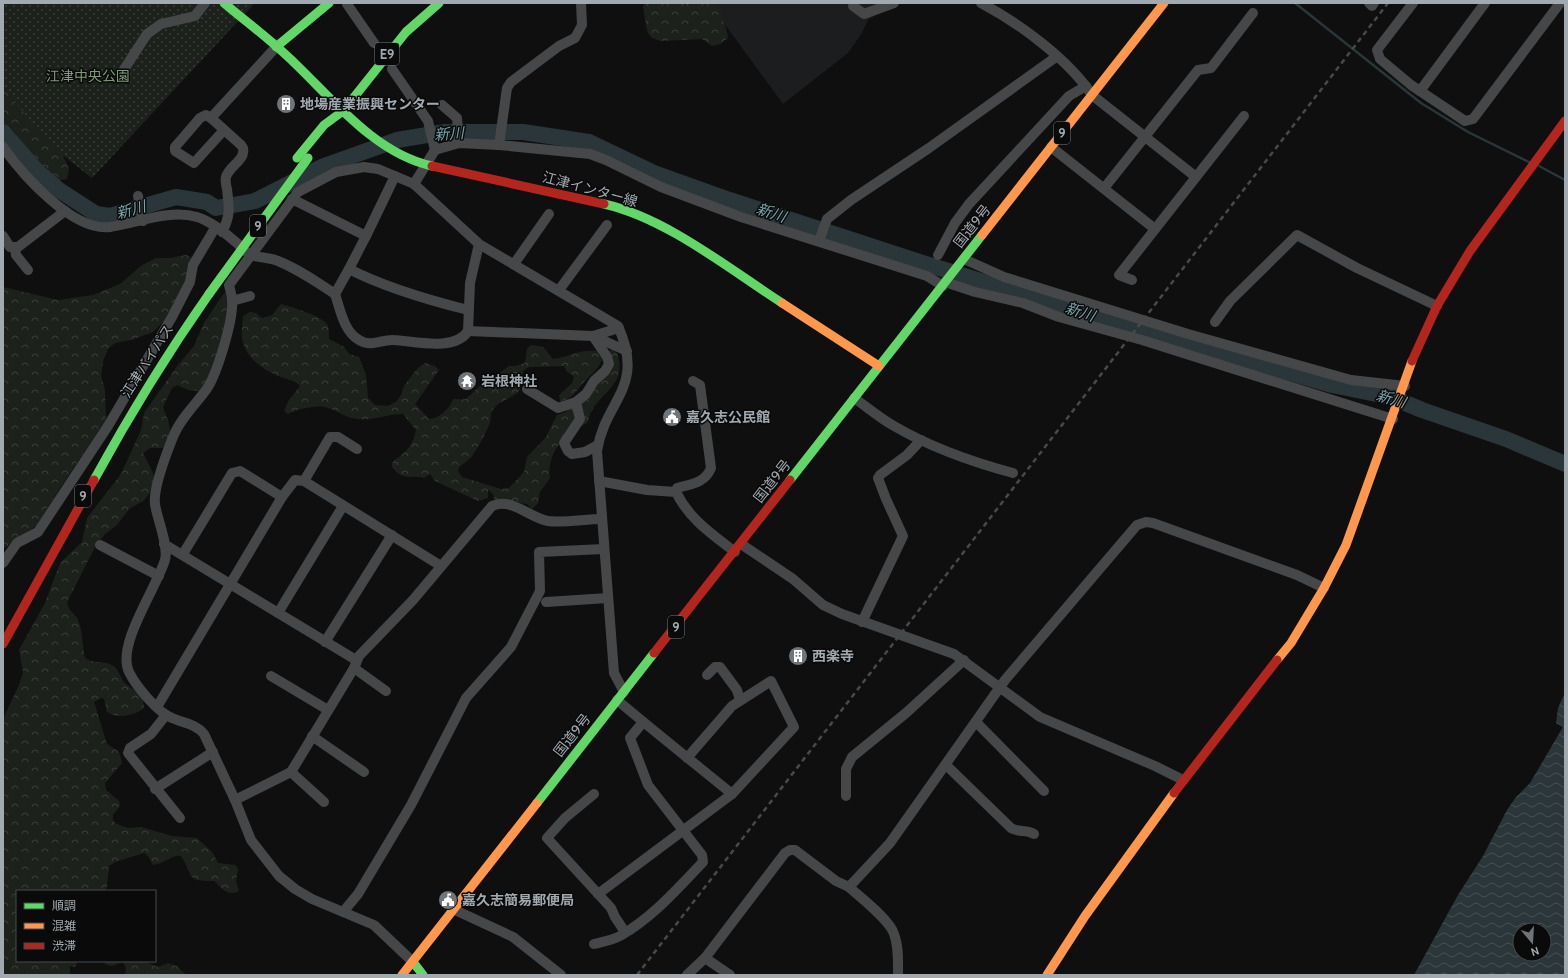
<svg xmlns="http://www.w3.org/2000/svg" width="1568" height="978" font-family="Cabin,'Noto Sans JP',sans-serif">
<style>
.built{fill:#1c1d1e}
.forest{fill:url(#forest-crowns)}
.park{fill:url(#park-dots)}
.water{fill:url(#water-waves);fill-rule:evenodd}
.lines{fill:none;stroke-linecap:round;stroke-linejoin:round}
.stream{stroke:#2a3639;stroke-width:2.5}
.river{stroke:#2a3639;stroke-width:16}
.street{stroke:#454749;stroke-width:10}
.fast{stroke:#63d668;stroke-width:9}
.slow{stroke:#ff974d;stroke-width:9}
.jam{stroke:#b3261e;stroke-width:9}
.rail{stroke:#47494b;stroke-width:2.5;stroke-dasharray:5 4;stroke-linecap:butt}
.fast-bridge{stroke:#63d668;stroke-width:9}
.labels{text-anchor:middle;stroke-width:3;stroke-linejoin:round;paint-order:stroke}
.shield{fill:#0a0a0b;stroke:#747a7e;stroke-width:1}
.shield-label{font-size:13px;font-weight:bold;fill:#a1aab0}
.park-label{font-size:14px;fill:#819a79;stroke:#0a0a0b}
.poi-label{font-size:14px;font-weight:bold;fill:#a1aab0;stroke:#0a0a0b;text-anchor:start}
.street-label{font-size:14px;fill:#a1aab0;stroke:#0a0a0b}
.water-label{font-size:15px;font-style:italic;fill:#79a3aa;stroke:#0a0a0b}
</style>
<defs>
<pattern id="forest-crowns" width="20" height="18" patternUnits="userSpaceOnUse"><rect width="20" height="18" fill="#1d211c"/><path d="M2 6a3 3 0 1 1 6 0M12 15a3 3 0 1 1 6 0" fill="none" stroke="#3b3f3a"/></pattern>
<pattern id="park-dots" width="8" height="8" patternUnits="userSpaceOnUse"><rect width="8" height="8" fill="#1d211c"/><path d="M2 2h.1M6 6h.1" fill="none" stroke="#3b3f3a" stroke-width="1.8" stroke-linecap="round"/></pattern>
<pattern id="water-waves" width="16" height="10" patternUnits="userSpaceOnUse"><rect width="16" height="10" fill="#2a3639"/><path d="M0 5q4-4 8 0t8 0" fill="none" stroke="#465053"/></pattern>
</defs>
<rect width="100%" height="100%" fill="#0f0f10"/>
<polygon class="built" points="715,3 895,3 868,20 862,33 848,53 783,104 715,11"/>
<g class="forest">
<path d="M645 3H719C719 15 727 26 728 38L720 44 712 46 702 39 661 41 652 38 648 33 646 26 643 6Z"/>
<path d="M3 71 60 149 69 169 67 179 56 181C42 173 32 161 23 147 14 133 18 133 3 123Z"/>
<polygon points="186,255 191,257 186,283 164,321 153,332 131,340 115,343 108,349 103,361 101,376 105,390 106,420 58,491 36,526 3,549 3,287 58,300 93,295 120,284 142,265 156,258 170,258"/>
<path d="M224 293H226L229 310 224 324 219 349 211 375 199 391 188 390 177 385 172 388 163 407C169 423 174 431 165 448H150L143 453 153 473 155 482 152 491 143 501 129 509 117 525 105 534 95 547 67 602C68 611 75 613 78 620 83 632 82 645 85 658 92 664 103 660 112 665 118 668 120 677 124 682 133 691 144 693 144 708 134 716 118 719 107 712L104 699 101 698 94 702 107 744C118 752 119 748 122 763L105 783 106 790 119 801 120 806 113 815V820L116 824 128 828 141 827 172 836 197 838 212 852 218 863 235 865 238 869 236 881 239 891C227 897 222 888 214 881 184 881 195 877 181 856 173 854 164 864 153 865L148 856 144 853 115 862 109 866 107 887 105 891H17V961H76L77 963 75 967 70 966V975H3V719L19 685 23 672 19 650 45 603 60 563 82 542 87 518 121 474 141 430 144 413 178 365 194 346 204 323Z"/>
<path d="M281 304C291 307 324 316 328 326 329 330 329 335 329 339L344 347 349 354 359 357 366 375 368 398 375 405 388 406 396 402 401 395 404 386 416 370 425 363 435 366 439 370 415 404 429 419C439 419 450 408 453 399 457 399 463 400 466 399 468 398 487 379 491 375H497L509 366H515L525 363 527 349 531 345 543 347 553 359C568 357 580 349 597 351L602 360C598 369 592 373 586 380 576 390 575 397 560 402L559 395 572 383 574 376 567 372 564 366 529 367C517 372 525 383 519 391 512 399 497 401 492 411 490 415 491 420 490 423 485 435 479 446 472 456 469 461 462 463 458 469L459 473 462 477 501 489 509 488 524 472 527 457 546 437 557 415 566 412 570 407 594 389 609 351 612 349 617 353C627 384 604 389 591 412 589 415 589 420 587 423 582 426 575 429 570 433 557 442 547 462 550 478L540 492 538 503 532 509 527 504 494 499 493 494 488 490V498L478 501 435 481 430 474 424 478C408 474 404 482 392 467L393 461C405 454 414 444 416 430L403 414C386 414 373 421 357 419 346 418 338 411 328 408 317 404 298 409 288 414L284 411 289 400 300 386C295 380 286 379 278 376 262 369 245 357 242 338 241 331 243 323 243 316L250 312 256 313 262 318 272 315Z"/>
<path d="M102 961H144L158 967 168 963 177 966 186 975H125L126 968 123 962C114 964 112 970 102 961Z"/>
</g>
<polygon class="park" points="3,3 250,3 253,5 92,178 56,150 3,88"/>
<path class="water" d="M1565 693V975H1414L1458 895 1483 856 1507 810 1516 797 1530 783 1563 727 1556 723 1558 708ZM1520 930H1544V954H1520Z"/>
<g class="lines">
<g class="stream">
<polyline points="1295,3 1421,103 1468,132 1529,162"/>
<polyline points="1539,166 1565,180"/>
</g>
<polyline class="river" points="3,132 36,170 59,190 96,214 110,216 176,197 207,202 216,208 255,201 324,166 397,140 445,132 523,132 589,142 654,173 721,197 923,263 1116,323 1332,385 1391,397 1422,410 1506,439 1565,464"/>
<g class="street">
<path d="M981 3C1019 23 1068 59 1092 95L1196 177"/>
<polyline points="1369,3 1372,6 1374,3"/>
<polyline points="1413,3 1377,50 1380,59 1411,85 1465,121 1473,119 1560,3"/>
<polyline points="347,4 374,43"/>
<polyline points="853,6 864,14 894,3"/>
<polyline points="392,69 428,121 435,150"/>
<polyline points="122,78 121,74 147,34 161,24 195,16 205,3"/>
<polyline points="1420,91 1485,3"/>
<polyline points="442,105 457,118 459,143"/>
<polyline points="211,118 276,47"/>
<polyline points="499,145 507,88 511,82 559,46 575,38 582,25 581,3"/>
<path d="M3 147C22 174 73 232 110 227 138 223 169 209 197 217 211 221 226 234 237 243 241 247 246 253 251 255 259 258 270 257 278 261 298 269 317 282 335 294L349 269"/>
<polyline points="1051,147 1155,229"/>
<polyline points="414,184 435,150 459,143 499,145 590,154 606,160 661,187 741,217 927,276 943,286"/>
<polyline points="1105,187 1198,70 1211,68 1253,13"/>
<polyline points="138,196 143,221"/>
<path d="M292 199 366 236 349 269C386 288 428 300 468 310"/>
<path d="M222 232C231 215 229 208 227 189 226 185 225 181 226 177 229 166 246 160 243 148L241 145 211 118 206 115 200 118 175 147V151L194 163 224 130"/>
<polyline points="3,236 10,247 18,247 65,211"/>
<polyline points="366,236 395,176"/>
<polyline points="819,241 827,219 851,200 929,148 1056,57"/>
<polyline points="479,244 470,283 468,331 593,336 627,351"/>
<polyline points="15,248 16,255 28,270"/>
<polyline points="938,255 955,223 969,204 1069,96 1086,86"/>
<polyline points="964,259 1004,277 1188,334 1351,380 1405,386"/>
<polyline points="514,264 549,214"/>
<polyline points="1132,280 1119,275 1244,116"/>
<polyline points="945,282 975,292 1023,303 1059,317 1142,340 1393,419"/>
<polyline points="559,290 607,225"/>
<path d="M335 294C340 309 344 332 359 340 372 348 381 339 394 340 414 341 455 352 468 331"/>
<polyline points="232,301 250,296"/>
<polyline points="1215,322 1230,301 1297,235 1357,268 1437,306"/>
<polyline points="527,389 558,408 576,402 586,394 594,381 605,371 609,364 607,357 593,336 619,328"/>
<path d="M854 398C867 407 880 418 894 426 930 447 972 462 1013 473"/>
<polyline points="576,402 580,419 564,443 568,451 572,454 585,452 598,445"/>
<polyline points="304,481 330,437 338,437 357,449"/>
<path d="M599 481 647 490 676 492C689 519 712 534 735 552"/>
<path d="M676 492 677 488C692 484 705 483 711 468L700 385 693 381"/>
<polyline points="164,544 356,660"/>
<polyline points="741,544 793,579 823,605 842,614 954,654 1040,717 1155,766 1183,780"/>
<polyline points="100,545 159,576"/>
<polyline points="183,554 232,473 240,471 282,497"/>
<polyline points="3,563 17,543 38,532 108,426 172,317 190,282 193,265 215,228"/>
<polyline points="546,602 608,598"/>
<polyline points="278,613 343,506"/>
<polyline points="862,622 903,536 886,499 878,478 880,475 907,455 921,440"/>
<polyline points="325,642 392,535"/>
<polyline points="354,668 386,691"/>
<polyline points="707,675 715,667 720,667 737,690 740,700"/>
<polyline points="271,676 328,710"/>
<path d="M617 700C655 732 694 763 732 794L794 727 771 681 732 706 687 758"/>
<polyline points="157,707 282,497 295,480 304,481 441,566"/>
<polyline points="166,715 151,734 130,748 128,753 180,818"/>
<polyline points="976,722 1044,791"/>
<polyline points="312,736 364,772"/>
<path d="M946 765 1011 828C1019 833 1026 829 1034 834"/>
<polyline points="291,772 324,802"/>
<polyline points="155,789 213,752"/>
<polyline points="594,794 565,818 547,838 611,908 615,917 625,932"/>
<polyline points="846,796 846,769 852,757 906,713 964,660"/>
<path d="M235 800 291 772 354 668 359 656 413 600 492 506C511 497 530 518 548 521 563 523 586 519 601 519"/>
<path d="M849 887C861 898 890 920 894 934 899 947 898 962 898 975"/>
<polyline points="598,894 732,794"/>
<polyline points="455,910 513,937 561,975"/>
<polyline points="343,912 358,894 411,805 466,698 511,647 540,591 539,552 604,549"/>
<path d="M594 944C602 942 613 940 620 936 653 917 677 889 703 862L702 855 648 785 630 738 643 722"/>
<polyline points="705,958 785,853 790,850 795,850 836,881 849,887 890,843 1005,680 1137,525 1146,522 1153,523 1297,575 1324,588"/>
<path d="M413 962 374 925 312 899 295 889 279 876 251 840 235 800 204 734C196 724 183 723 172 718 157 712 136 686 129 672 116 645 156 589 165 560 169 546 157 519 155 504 153 488 167 452 173 437 180 419 195 405 206 390 217 375 234 318 232 300 232 295 230 290 229 285L298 192 336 172 364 167 378 169 414 184 479 244 618 326C646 389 605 399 597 451L614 673 624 692"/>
<polyline points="687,975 705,958 730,975"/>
</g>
<g class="fast">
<path d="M224 3C244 20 266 36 285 54 328 93 372 153 432 166"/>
<polyline points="276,47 329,3"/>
<polyline points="297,158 324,125 343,111 406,32 439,3"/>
<path d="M604 204C666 218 728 268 782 303"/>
<path d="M94 480C129 416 167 354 209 294"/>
<polyline points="790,480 982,235"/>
<polyline points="537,803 654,653"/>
<polyline points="413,962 423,975"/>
</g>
<g class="slow">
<polyline points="982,235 1164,3"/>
<polyline points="782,303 879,366"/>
<polyline points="1277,660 1291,643 1324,588 1346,545 1412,361"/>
<polyline points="402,975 537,803"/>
<polyline points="1047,975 1085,916 1174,793"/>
</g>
<g class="jam">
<polyline points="432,166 604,204"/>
<polyline points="1412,361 1437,306 1470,251 1565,121"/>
<polyline points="3,644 94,480"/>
<polyline points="654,653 790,480"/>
<polyline points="1174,793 1277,660"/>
</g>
<polyline class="rail" points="637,975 1388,3"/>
<polyline class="fast-bridge" points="209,294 308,158"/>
</g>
<defs>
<g id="building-disc" transform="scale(1)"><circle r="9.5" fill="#6e7478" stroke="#0a0a0b"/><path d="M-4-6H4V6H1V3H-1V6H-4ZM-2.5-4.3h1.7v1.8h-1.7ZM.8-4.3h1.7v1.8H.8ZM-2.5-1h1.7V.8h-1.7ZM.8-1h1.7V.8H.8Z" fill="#fff"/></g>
<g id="temple-disc" transform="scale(1)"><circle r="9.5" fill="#6e7478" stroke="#0a0a0b"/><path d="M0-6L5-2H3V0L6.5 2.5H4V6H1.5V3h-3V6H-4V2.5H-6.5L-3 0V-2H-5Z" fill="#fff"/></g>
<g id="civic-disc" transform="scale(1)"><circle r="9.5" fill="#6e7478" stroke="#0a0a0b"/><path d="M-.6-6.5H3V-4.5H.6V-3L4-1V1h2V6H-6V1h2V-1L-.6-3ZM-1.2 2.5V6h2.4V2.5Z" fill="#fff"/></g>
</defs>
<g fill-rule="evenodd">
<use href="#building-disc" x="286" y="104"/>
<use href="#temple-disc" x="467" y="381"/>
<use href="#civic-disc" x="672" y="417"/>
<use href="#building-disc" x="798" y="656"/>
<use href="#civic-disc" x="448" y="900"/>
</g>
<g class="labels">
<g class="shield">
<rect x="375" y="43" width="24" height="22" rx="3"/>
<rect x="1054" y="122" width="16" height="22" rx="3"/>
<rect x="250" y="215" width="16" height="22" rx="3"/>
<rect x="75" y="485" width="16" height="22" rx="3"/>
<rect x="668" y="616" width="16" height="22" rx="3"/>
</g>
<g class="shield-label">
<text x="387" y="59">E9</text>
<text x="1062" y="138">9</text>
<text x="258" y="231">9</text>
<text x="83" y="501">9</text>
<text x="676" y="632">9</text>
</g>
<g class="park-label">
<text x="88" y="81">江津中央公園</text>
</g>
<g class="poi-label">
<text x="300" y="109">地場産業振興センター</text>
<text x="481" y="386">岩根神社</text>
<text x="686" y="422">嘉久志公民館</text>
<text x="812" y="661">西楽寺</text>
<text x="462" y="905">嘉久志簡易郵便局</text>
</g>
<g class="street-label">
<text transform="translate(590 189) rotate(15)" y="5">江津インター線</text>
<text transform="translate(972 226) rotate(-52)" y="5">国道9号</text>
<text transform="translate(147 361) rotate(-57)" y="5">江津バイパス</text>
<text transform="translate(772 481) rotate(-52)" y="5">国道9号</text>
<text transform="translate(572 735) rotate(-52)" y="5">国道9号</text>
</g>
<g class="water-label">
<text transform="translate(449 134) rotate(-4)" y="5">新川</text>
<text transform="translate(131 210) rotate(-15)" y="5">新川</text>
<text transform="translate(771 213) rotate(18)" y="5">新川</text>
<text transform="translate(1080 312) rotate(18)" y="5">新川</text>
<text transform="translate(1391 399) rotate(16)" y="5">新川</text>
</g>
</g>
<rect width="1568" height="978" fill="none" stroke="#a1aab0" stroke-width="8"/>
<rect x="16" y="890" width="140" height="72" fill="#0a0a0b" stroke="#464a4d"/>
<rect x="24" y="903" width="20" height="6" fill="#63d668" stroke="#464a4d"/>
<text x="52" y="910" font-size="12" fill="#a1aab0">順調</text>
<rect x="24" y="923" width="20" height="6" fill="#ff974d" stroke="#464a4d"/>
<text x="52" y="930" font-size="12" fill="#a1aab0">混雑</text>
<rect x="24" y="943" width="20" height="6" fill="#b3261e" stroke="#464a4d"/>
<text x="52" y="950" font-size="12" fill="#a1aab0">渋滞</text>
<g transform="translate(1532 942) rotate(162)"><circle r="19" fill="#0a0a0b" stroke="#464a4d"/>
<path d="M0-3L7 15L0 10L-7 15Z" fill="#6e7478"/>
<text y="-6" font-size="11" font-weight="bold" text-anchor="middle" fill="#a1aab0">N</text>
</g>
</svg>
